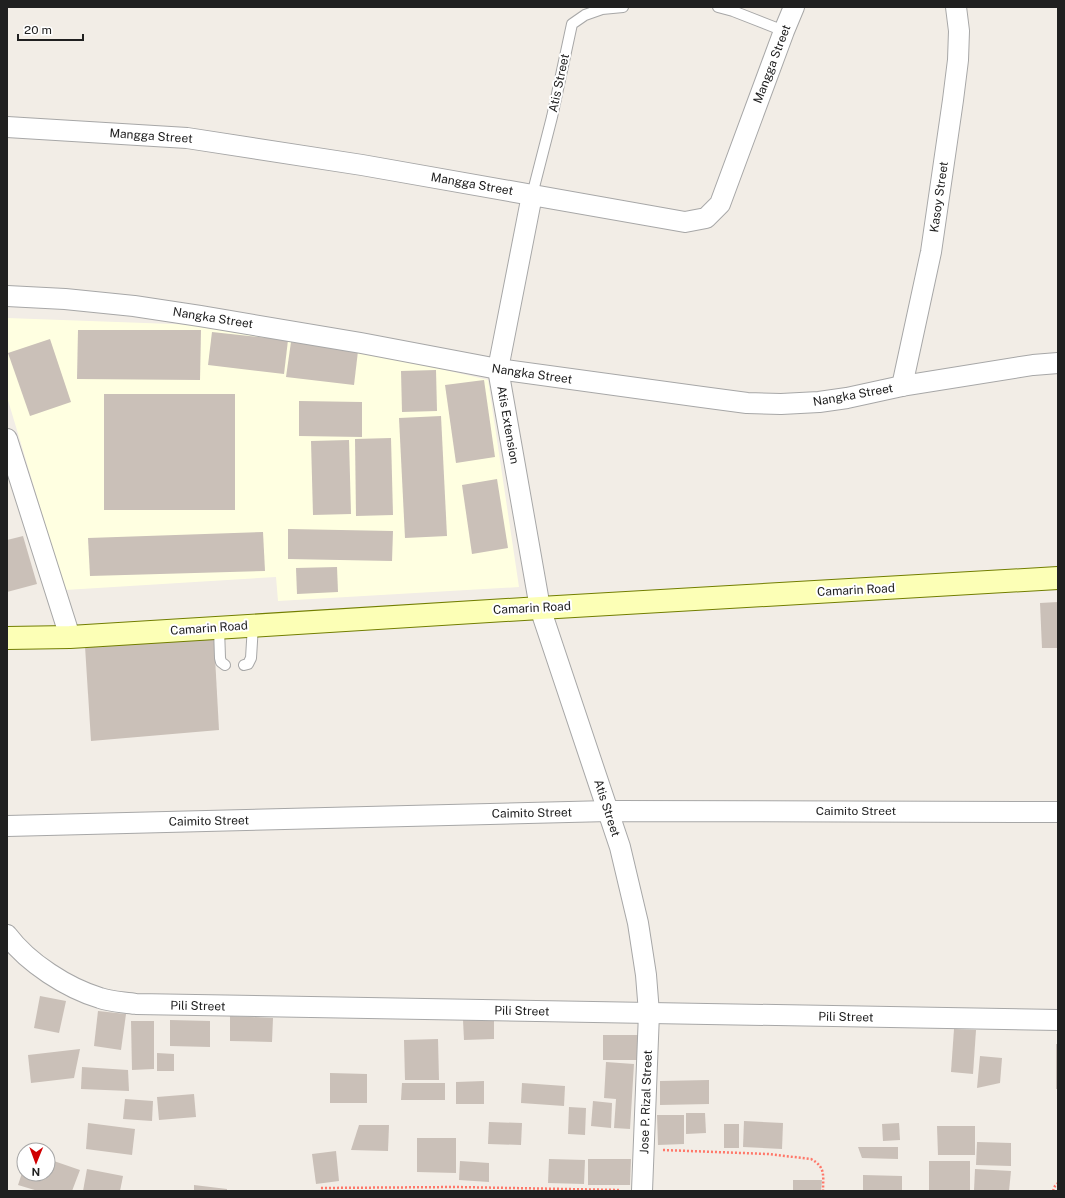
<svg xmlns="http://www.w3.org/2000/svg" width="1065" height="1198" font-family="'Public Sans',sans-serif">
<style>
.education{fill:#ffffe1}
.building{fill:#cac0b8}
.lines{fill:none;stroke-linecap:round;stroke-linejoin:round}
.lane-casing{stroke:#a7a7a7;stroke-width:12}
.street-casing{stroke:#a7a7a7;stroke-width:22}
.secondary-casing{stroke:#727e00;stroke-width:24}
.path{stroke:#ff7769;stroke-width:2.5;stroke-dasharray:2 2;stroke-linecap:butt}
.lane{stroke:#fff;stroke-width:10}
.street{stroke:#fff;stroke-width:20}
.secondary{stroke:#fcffb6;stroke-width:22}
.labels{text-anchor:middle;stroke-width:4;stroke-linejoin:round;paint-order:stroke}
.street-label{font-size:12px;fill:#202020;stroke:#fff}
</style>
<rect width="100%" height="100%" fill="#f2ede6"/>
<polygon class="education" points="7,318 200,325 394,358 488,380 519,587 278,601 276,577 65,590 7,397"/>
<g class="building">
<polygon points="78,330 201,330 200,380 77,379"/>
<polygon points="212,332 288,340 284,374 208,365"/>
<polygon points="50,339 71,402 30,416 8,353"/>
<polygon points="291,342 358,351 354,385 286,377"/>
<polygon points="436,370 437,411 402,412 401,371"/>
<polygon points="484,380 495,457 456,463 445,385"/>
<rect x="104" y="394" width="131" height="116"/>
<polygon points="299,401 362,402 362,437 299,436"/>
<polygon points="441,416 447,536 405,538 399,418"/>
<polygon points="391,438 393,515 356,516 355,439"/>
<polygon points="349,440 351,514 313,515 311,441"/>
<polygon points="497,479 508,548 472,554 462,485"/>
<polygon points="288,529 393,531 392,561 288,559"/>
<polygon points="263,532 265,571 90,576 88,538"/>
<polygon points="23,536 37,584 7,592 7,540"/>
<polygon points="337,567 338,592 297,594 296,568"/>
<polygon points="1058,602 1058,648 1042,648 1040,603"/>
<polygon points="214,639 219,730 91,741 85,646"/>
<polygon points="40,996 66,1001 59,1033 34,1028"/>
<polygon points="98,1011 126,1014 121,1050 94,1046"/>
<polygon points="230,1016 273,1018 272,1042 230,1041"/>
<polygon points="170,1020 210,1021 210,1047 170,1046"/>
<polygon points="463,1020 494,1020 494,1039 464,1040"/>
<polygon points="131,1021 154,1021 154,1069 132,1070"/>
<polygon points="954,1029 976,1030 973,1074 951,1072"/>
<polygon points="603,1035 639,1035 638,1060 603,1060"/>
<polygon points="438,1039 439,1080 405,1080 404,1040"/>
<rect x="1056" y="1044" width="2" height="45"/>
<polygon points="80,1049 74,1078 31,1083 28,1055"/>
<polygon points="157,1053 174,1054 174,1071 157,1071"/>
<polygon points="980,1056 1002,1058 1000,1083 977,1088"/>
<polygon points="606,1062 634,1064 630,1129 614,1128 616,1099 604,1098"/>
<polygon points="82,1067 128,1070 129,1091 81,1089"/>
<polygon points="330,1073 367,1074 367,1103 330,1103"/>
<polygon points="709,1080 709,1104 660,1105 660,1081"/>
<polygon points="484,1081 484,1104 456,1104 456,1082"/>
<polygon points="402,1083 445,1083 445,1100 401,1100"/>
<polygon points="522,1083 565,1086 564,1106 521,1103"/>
<polygon points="194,1094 196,1117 159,1120 157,1097"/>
<polygon points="125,1099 153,1101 152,1121 123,1119"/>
<polygon points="593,1101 612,1103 611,1128 591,1126"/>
<polygon points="569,1107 586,1108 585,1135 568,1134"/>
<polygon points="686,1113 705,1113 706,1133 686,1134"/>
<polygon points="657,1115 684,1115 684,1144 658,1145"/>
<polygon points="744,1121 783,1123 782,1149 743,1147"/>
<polygon points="489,1122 522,1123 521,1145 488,1144"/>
<polygon points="88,1123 135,1129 132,1155 86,1149"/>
<polygon points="899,1123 900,1140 883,1141 882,1124"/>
<rect x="724" y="1124" width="15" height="24"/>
<polygon points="359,1125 389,1125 388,1151 351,1150"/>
<polygon points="937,1126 975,1126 975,1155 938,1155"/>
<polygon points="417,1138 456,1138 456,1173 417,1172"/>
<polygon points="977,1142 1011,1143 1011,1166 976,1165"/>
<polygon points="858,1147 898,1147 898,1159 862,1158"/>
<polygon points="336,1151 339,1181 316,1184 312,1154"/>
<polygon points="48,1159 80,1170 72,1191 38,1191 18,1185 24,1167 24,1174 48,1174"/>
<polygon points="549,1159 585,1160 584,1184 548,1183"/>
<polygon points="588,1159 631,1159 630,1185 588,1185"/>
<polygon points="460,1161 489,1163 489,1182 459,1180"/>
<rect x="929" y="1161" width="41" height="30"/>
<polygon points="87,1169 123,1176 120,1191 83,1191"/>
<polygon points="975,1169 1011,1171 1009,1191 974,1191"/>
<polygon points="863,1175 902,1176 902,1191 863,1191"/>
<polygon points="793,1180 822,1180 821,1191 793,1191"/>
<polygon points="194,1185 227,1189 227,1191 194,1191"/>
</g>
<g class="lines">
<g class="lane-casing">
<g id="lane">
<polyline points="718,7 733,11 784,31"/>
<polyline points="532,195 552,117 572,24 585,15 602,9 623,7"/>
<polyline points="219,628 220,658 221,662 225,665"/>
<polyline points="244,665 248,664 251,658 253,625"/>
</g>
</g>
<g class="street-casing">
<g id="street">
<polyline points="7,127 187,138 362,165 685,222 706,218 720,204 784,31 794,7"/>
<polyline points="532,195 498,369 540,608 620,847 638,923 646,975 649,1013 642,1191"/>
<polyline points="7,296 65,299 134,306 200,316 361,343 498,369 702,397 747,403 781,404 819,402 847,398 902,386 1033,365 1058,363"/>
<polyline points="902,386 931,252 953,100 958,60 959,31 956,7"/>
<polyline points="7,439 70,637"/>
<polyline points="7,826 609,811 1058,812"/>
<path d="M7 935C28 963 67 988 100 998 111 1002 124 1002 136 1004L1058 1020"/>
</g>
</g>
<g class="secondary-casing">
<polyline id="secondary" points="7,638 70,637 540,608 1058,578"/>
</g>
<g class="path">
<path d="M663 1150 768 1154 811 1159C826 1167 823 1176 823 1191"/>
<polyline points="321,1188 456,1187 621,1190"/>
<polyline points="1053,1191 1055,1186 1058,1183"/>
</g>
<use href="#lane" class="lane"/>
<use href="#street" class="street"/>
<use href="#secondary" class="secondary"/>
</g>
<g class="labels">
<g class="street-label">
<text transform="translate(772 64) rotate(-69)" y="4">Mangga Street</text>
<text transform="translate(559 83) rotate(-78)" y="4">Atis Street</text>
<text transform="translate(151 136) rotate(4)" y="4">Mangga Street</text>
<text transform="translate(472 184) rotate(10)" y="4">Mangga Street</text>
<text transform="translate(939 197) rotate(-82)" y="4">Kasoy Street</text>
<text transform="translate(213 318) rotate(9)" y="4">Nangka Street</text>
<text transform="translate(532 374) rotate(8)" y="4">Nangka Street</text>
<text transform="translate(853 395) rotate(-10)" y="4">Nangka Street</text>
<text transform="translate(508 425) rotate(80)" y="4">Atis Extension</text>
<text transform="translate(856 590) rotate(-3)" y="4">Camarin Road</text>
<text transform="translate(532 608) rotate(-3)" y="4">Camarin Road</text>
<text transform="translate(209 628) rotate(-4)" y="4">Camarin Road</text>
<text transform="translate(607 808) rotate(72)" y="4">Atis Street</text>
<text x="856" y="815">Caimito Street</text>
<text transform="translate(532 813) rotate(-1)" y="4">Caimito Street</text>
<text transform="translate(209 821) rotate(-1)" y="4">Caimito Street</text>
<text transform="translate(198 1006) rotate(1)" y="4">Pili Street</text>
<text transform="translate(522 1011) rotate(1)" y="4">Pili Street</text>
<text transform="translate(846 1017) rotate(1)" y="4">Pili Street</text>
<text transform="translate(646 1102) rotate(-88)" y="4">Jose P. Rizal Street</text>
</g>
</g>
<rect width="1065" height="1198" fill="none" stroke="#202020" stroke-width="16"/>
<g transform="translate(36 1162) rotate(181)"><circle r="19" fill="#ffffff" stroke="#a6a6a6"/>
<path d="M0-3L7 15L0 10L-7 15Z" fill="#d00002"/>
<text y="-6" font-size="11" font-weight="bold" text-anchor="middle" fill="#202020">N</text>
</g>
<path d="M18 34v6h65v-6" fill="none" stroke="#202020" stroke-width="2"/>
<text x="24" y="34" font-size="12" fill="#202020" stroke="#ffffff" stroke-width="3" paint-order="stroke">20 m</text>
</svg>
